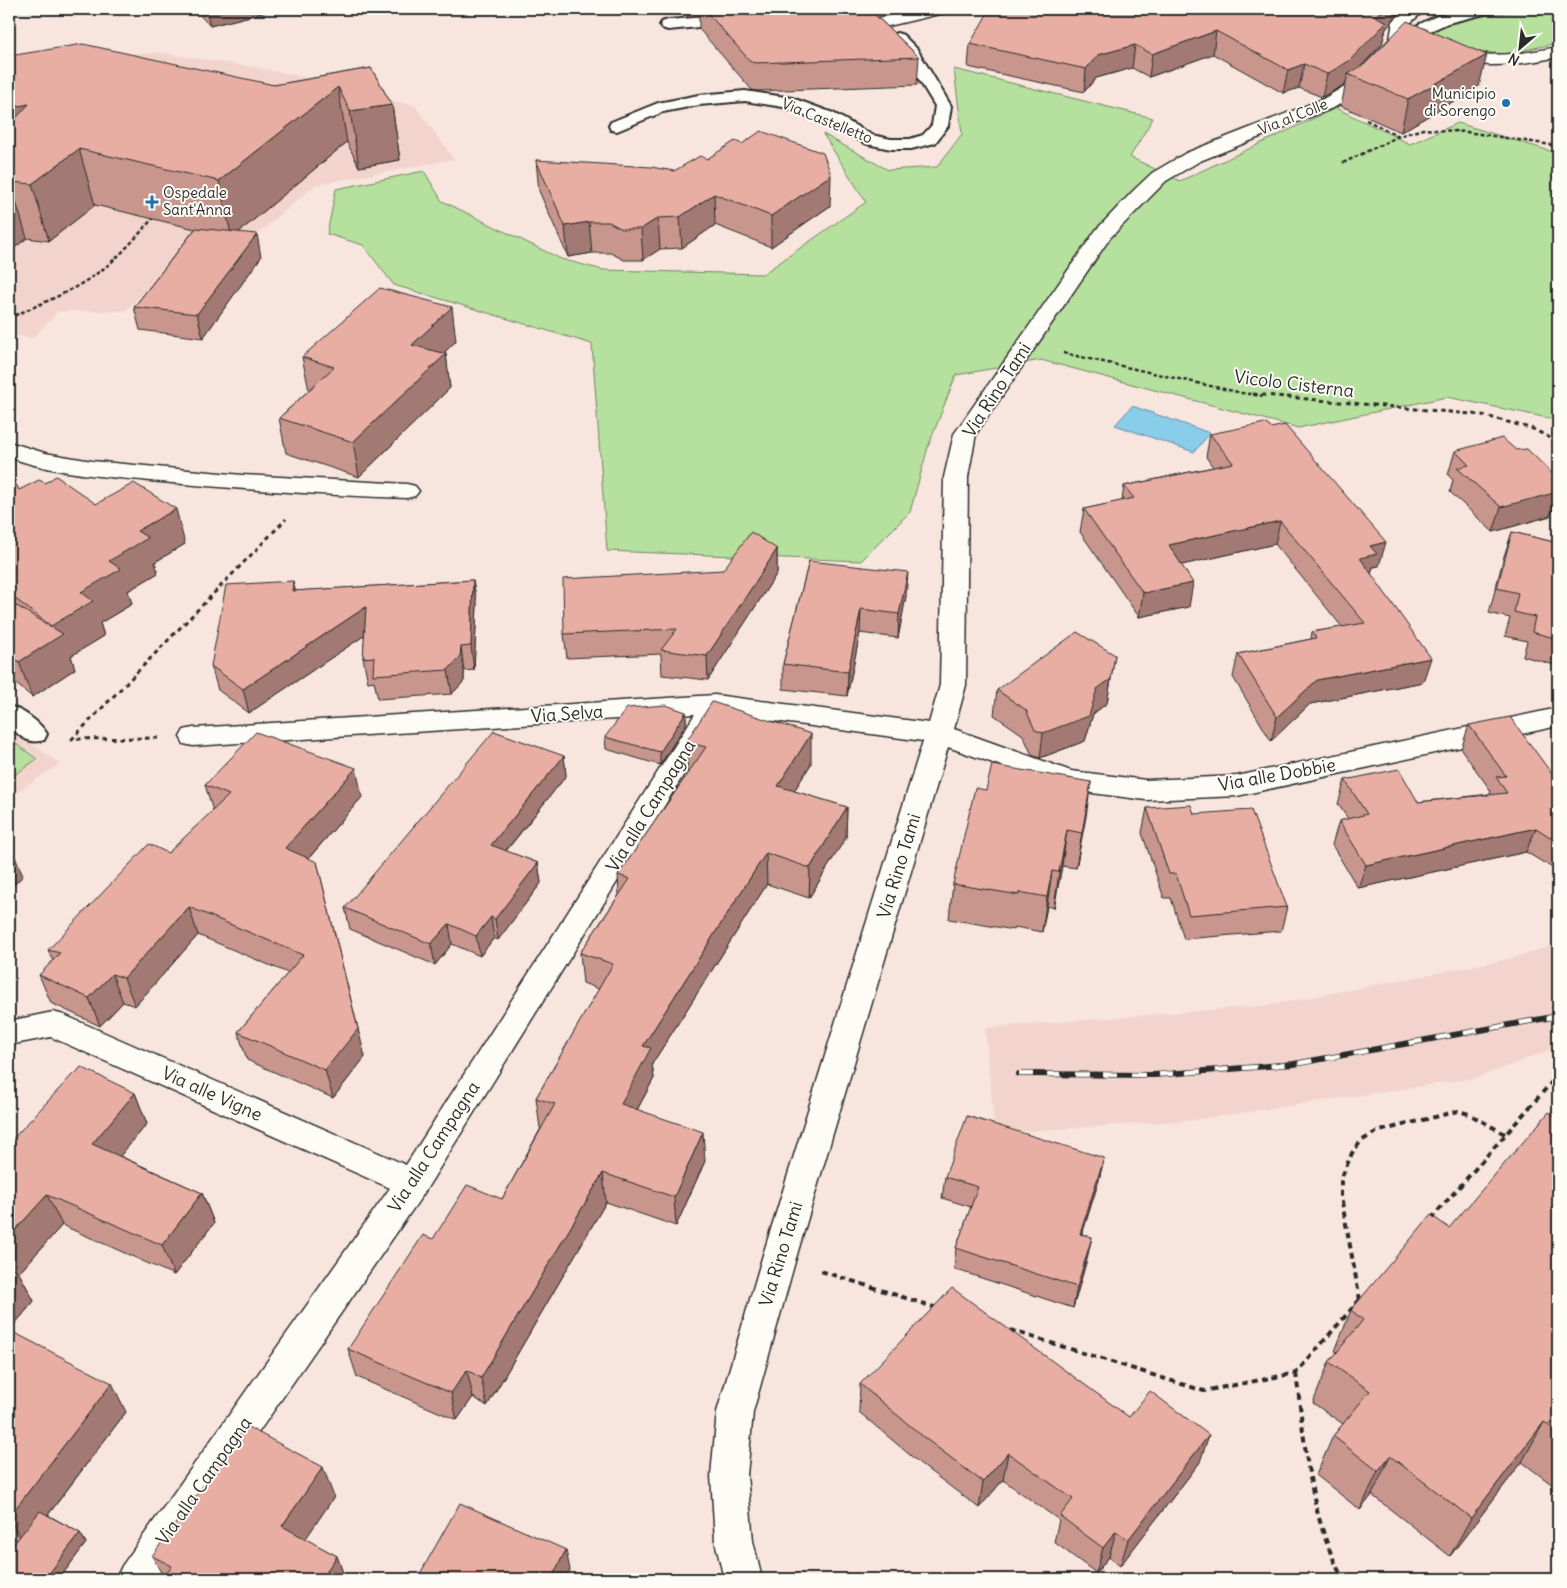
<svg xmlns="http://www.w3.org/2000/svg" width="1567" height="1588" font-family="Delius,sans-serif">
<style>
.built{fill:#f2d4cd}
.green{fill:#b6e09d;stroke:#708664}
.water{fill:#89cdea;stroke:#638c9e}
.lines{fill:none;stroke-linecap:round;stroke-linejoin:round}
.lane-casing{stroke:#2b2b2b;stroke-width:4}
.street-casing{stroke:#2b2b2b;stroke-width:3}
.path-far2{stroke:#2b2b2b;stroke-width:2.5;stroke-dasharray:4 2.5;stroke-linecap:butt}
.path-far1{stroke:#2b2b2b;stroke-width:3;stroke-dasharray:4.5 4;stroke-linecap:butt}
.path{stroke:#2b2b2b;stroke-width:4;stroke-dasharray:6 4.5;stroke-linecap:butt}
.lane{fill:#fdfcf7;fill-rule:evenodd}
.street{fill:#fdfcf7;fill-rule:evenodd}
.rail-casing{stroke:#2b2b2b;stroke-width:6}
.rail{stroke:#fdfcf7;stroke-width:4.5;stroke-dasharray:14;stroke-linecap:butt}
.wall{fill:#c8968d;stroke:#2b2b2b}
.shaded-wall{fill:#a27a73;stroke:#2b2b2b}
.building{fill:#e8aea4;stroke:#2b2b2b}
.poi-dot{fill:#1f6fb2;stroke:#fdfcf7;stroke-width:2}
.labels{text-anchor:middle;stroke-width:4;stroke-linejoin:round;paint-order:stroke}
.far-poi-label{font-size:15px;fill:#2b2b2b;stroke:#fdfcf7;text-anchor:end}
.far-street-label{font-size:15px;fill:#2b2b2b;stroke:#fdfcf7}
.street-label{font-size:18px;fill:#2b2b2b;stroke:#fdfcf7}
</style>
<rect width="100%" height="100%" fill="#f7e5de"/>
<filter id="ink" filterUnits="userSpaceOnUse"><feTurbulence type="fractalNoise" baseFrequency=".02" numOctaves="2"/><feDisplacementMap in="SourceGraphic" scale="10" xChannelSelector="R" yChannelSelector="G"/><feConvolveMatrix kernelMatrix="1 2 1 2 8 2 1 2 1" color-interpolation-filters="sRGB"/></filter>
<g filter="url(#ink)">
<g class="built">
<polygon points="161,53 253,67 309,78 415,106 454,159 315,185 244,246 196,242 125,311 58,311 33,338 9,335 9,64 90,54"/>
<polygon points="9,728 60,764 9,797"/>
<polygon points="1558,944 1558,1047 1476,1078 1193,1120 995,1133 985,1028 1271,1005 1509,959"/>
</g>
<g class="green">
<polygon points="1532,9 1558,9 1558,43 1506,54 1466,51 1425,35 1450,20"/>
<polygon points="954,69 1153,118 1130,157 1180,181 1336,108 1410,144 1458,123 1550,151 1558,150 1558,420 1447,397 1298,428 1041,360 956,375 928,447 910,512 861,561 607,551 592,344 394,285 363,245 327,234 336,189 424,171 442,201 561,259 603,270 763,274 866,202 823,134 888,170 937,167 962,134"/>
<polygon points="9,739 37,759 9,779"/>
</g>
<polygon class="water" points="1132,406 1210,433 1194,452 1115,425"/>
<g class="lines">
<g class="lane-casing">
<g id="lane">
<polygon points="1468,9 1496,9 1493,12 1448,23 1404,43 1392,43 1390,40 1392,37 1437,16"/>
<polygon points="733,15 739,17 741,20 739,23 668,30 662,28 660,25 662,22 668,20"/>
<polygon points="897,33 903,35 917,49 951,106 948,126 935,143 911,149 891,149 867,144 821,121 783,107 745,101 699,105 663,112 617,131 611,130 609,126 611,122 658,103 699,95 745,91 792,98 833,113 872,135 891,139 910,139 923,135 932,125 935,106 904,55 889,38 891,35"/>
<path d="M9 706C23 710 40 722 47 734L44 740C27 745 21 736 9 726Z"/>
</g>
</g>
<g class="street-casing">
<g id="street">
<polygon points="918,9 947,9 944,13 880,28 874,27 871,23 874,19"/>
<polygon points="1407,9 1426,9 1410,23 1404,44 1357,94 1335,107 1200,161 1166,181 1110,238 976,434 968,477 966,685 954,729 1071,771 1146,780 1237,776 1558,708 1558,726 1237,796 1146,800 1069,790 948,747 796,1258 753,1412 747,1475 753,1541 762,1579 724,1579 715,1541 711,1475 717,1412 762,1258 923,741 716,713 719,718 715,724 424,1193 157,1579 116,1579 122,1566 390,1188 51,1037 9,1045 9,1021 53,1012 64,1015 406,1165 695,714 193,746 184,744 180,737 184,730 193,728 715,695 929,723 940,685 944,477 954,434 1096,230 1134,190 1152,173 1186,153 1323,99 1345,86 1390,39 1393,21"/>
<path d="M1558 47V57C1519 65 1483 69 1444 59L1441 55 1444 51 1450 50C1487 59 1521 54 1558 47Z"/>
<path d="M9 442 45 453 92 461 242 475 407 484 415 486 419 491 415 496 407 498C321 495 236 489 150 481 103 476 54 474 9 457Z"/>
</g>
</g>
<g class="path-far2">
<polyline points="1366,120 1399,136"/>
<polyline points="1343,163 1399,136 1423,129 1467,132 1558,146"/>
<path d="M9 318C40 304 72 292 99 272 120 257 137 236 154 217"/>
<polyline points="1063,353 1242,393 1263,396"/>
</g>
<g class="path-far1">
<polyline points="1253,394 1482,415 1533,429 1558,442"/>
<polyline points="158,738 72,739 286,519"/>
</g>
<g class="path">
<polyline points="1431,1219 1558,1075"/>
<polyline points="821,1271 937,1308"/>
<polyline points="1360,1300 1341,1197 1341,1179 1352,1153 1361,1141 1376,1132 1458,1111 1469,1114 1505,1134"/>
<polyline points="1010,1330 1204,1391 1296,1373 1362,1297"/>
<path d="M1296 1373C1305 1443 1309 1516 1343 1579"/>
</g>
<use href="#lane" class="lane"/>
<use href="#street" class="street"/>
<g class="rail-casing">
<polyline id="rail" points="1019,1074 1154,1075 1294,1064 1558,1016"/>
</g>
<use href="#rail" class="rail"/>
</g>
<g class="wall">
<polygon points="194,9 278,9 210,26"/>
<polygon points="681,9 869,9 919,57 917,85 757,91 752,90 699,29 699,16 688,17"/>
<polygon points="1392,20 1391,24 1386,28 1382,44 1362,65 1479,86 1401,132 1341,106 1346,82 1344,85 1322,97 1299,88 1283,93 1213,54 1149,77 1132,68 1096,78 1084,92 968,67 970,44"/>
<polygon points="9,56 274,85 371,68 392,105 400,160 359,167 347,142 239,232 261,257 203,338 140,330 134,307 195,229 95,205 49,241 27,238 9,252"/>
<polygon points="536,160 830,206 771,247 715,225 682,248 660,249 643,260 624,260 611,253 592,253 568,257 539,191"/>
<polygon points="456,341 444,353 446,354 450,388 359,477 286,453 279,418 309,390 302,357"/>
<polygon points="1210,434 1379,566 1373,567 1371,574 1423,682 1310,704 1271,741 1233,677 1238,654 1311,639 1312,632 1342,627 1275,544 1181,565 1189,607 1139,617 1080,532 1084,509 1122,501 1124,486 1213,467 1206,457"/>
<polygon points="1455,451 1556,508 1552,510 1550,516 1493,532 1450,492 1453,480 1448,475"/>
<polygon points="9,472 19,490 45,483 96,504 185,544 155,562 158,573 128,591 132,604 100,623 104,636 71,656 75,669 32,697 9,678"/>
<polygon points="1512,532 1558,543 1558,666 1523,656 1527,641 1505,636 1510,618 1489,613 1504,556"/>
<polygon points="777,549 777,573 708,680 662,675 661,654 567,658 564,634 723,570"/>
<polygon points="809,561 906,596 898,638 860,633 847,696 783,689 783,664"/>
<polygon points="473,580 477,604 474,670 464,671 464,681 452,694 378,699 374,681 368,682 363,658 365,635 249,713 218,690 211,666 296,591"/>
<polygon points="1111,680 1107,703 1093,714 1085,741 1040,758 1032,755 1023,735 994,715 997,690"/>
<polygon points="686,712 686,724 660,765 606,749 605,737"/>
<polygon points="1469,725 1552,774 1558,768 1558,867 1557,866 1554,869 1526,852 1358,888 1332,845 1339,821 1348,819 1338,804 1345,780 1418,802 1490,794 1491,791 1461,749"/>
<polygon points="686,742 811,764 794,791 847,807 846,837 809,898 767,884 652,1064 654,1078 637,1110 705,1161 676,1226 606,1202 487,1406 473,1397 457,1420 357,1377 348,1349 433,1239 502,1199 541,1128 540,1128 536,1098 599,989 583,983 580,953 619,895 618,875 688,773"/>
<polygon points="564,756 566,776 506,851 538,863 541,883 498,940 494,938 480,956 452,944 435,965 350,929 345,908"/>
<polygon points="1091,782 1076,868 1062,866 1054,908 1047,906 1042,932 1015,927 1014,930 949,919 953,884 986,790"/>
<polygon points="205,785 362,797 309,858 365,1057 333,1098 247,1060 238,1032 288,973 198,935 135,1006 123,1002 100,1026 51,1003 39,975 53,961 48,950 168,853 213,811"/>
<polygon points="1147,808 1194,814 1287,907 1281,931 1184,939 1171,898 1164,898 1142,833"/>
<polygon points="135,1093 147,1124 120,1156 202,1193 214,1223 174,1275 62,1225 19,1273 34,1301 9,1331 126,1412 48,1515 80,1533 86,1543 59,1579 9,1579 17,1540 9,1536 9,1143"/>
<polygon points="1558,1118 1558,1489 1522,1462 1450,1556 1372,1495 1360,1510 1316,1475 1333,1436 1343,1424 1313,1403 1329,1362 1337,1353 1335,1351 1351,1310 1449,1228"/>
<polygon points="1104,1158 1099,1180 1082,1235 1087,1259 1073,1308 954,1269 956,1248 971,1207 942,1198 945,1177"/>
<polygon points="860,1384 1129,1417 1200,1462 1120,1566 1109,1557 1096,1573 1054,1542 1059,1520 1003,1480 979,1508 923,1466 859,1412"/>
<polygon points="334,1497 305,1539 337,1556 345,1579 163,1579 164,1578 152,1556"/>
</g>
<g class="shaded-wall">
<polygon points="206,9 278,9 210,26"/>
<polygon points="1386,9 1404,9 1392,20 1391,24 1386,28 1382,44 1352,76 1348,74 1346,82 1344,85 1322,97 1327,74 1375,16"/>
<polygon points="1216,31 1213,54 1149,77 1152,54"/>
<polygon points="1135,45 1132,68 1096,78 1084,92 1086,69 1098,55"/>
<polygon points="1487,55 1479,86 1401,132 1408,99"/>
<polygon points="1304,64 1299,88 1283,93 1288,70"/>
<polygon points="338,87 347,142 232,238 219,181"/>
<polygon points="29,104 9,166 9,108"/>
<polygon points="392,105 400,160 359,167 350,111"/>
<polygon points="79,149 95,205 49,241 32,184"/>
<polygon points="831,175 830,206 771,247 771,216"/>
<polygon points="10,182 27,238 9,252 9,183"/>
<polygon points="714,194 715,225 682,248 680,217"/>
<polygon points="658,218 660,249 643,260 641,229"/>
<polygon points="589,222 592,253 568,257 565,226"/>
<polygon points="257,234 261,257 203,338 197,314"/>
<polygon points="452,307 456,341 417,379 412,345"/>
<polygon points="446,354 450,388 359,477 353,442"/>
<polygon points="1558,486 1558,501 1556,508 1552,510 1550,516 1493,532 1501,507"/>
<polygon points="176,509 185,544 155,562 158,573 128,591 132,604 100,623 104,636 71,656 75,669 32,697 19,662 55,639 51,626 109,561 137,531"/>
<polygon points="1280,521 1275,544 1164,569 1169,545"/>
<polygon points="1386,542 1379,566 1373,567 1370,578 1360,558 1370,546"/>
<polygon points="777,549 777,573 708,680 707,656"/>
<polygon points="908,572 906,596 898,638 899,614"/>
<polygon points="473,580 477,604 474,670 471,646"/>
<polygon points="293,581 299,605 292,591"/>
<polygon points="1193,583 1189,607 1139,617 1143,593"/>
<polygon points="366,607 371,631 249,713 243,689"/>
<polygon points="861,609 860,633 847,696 848,672"/>
<polygon points="461,647 464,671 464,681 452,694 448,670"/>
<polygon points="1115,655 1107,703 1093,714 1085,741 1040,758 1043,733 1097,689"/>
<polygon points="1431,658 1423,682 1310,704 1271,741 1277,717 1317,680"/>
<polygon points="686,712 686,724 660,765 660,752"/>
<polygon points="811,734 811,764 778,816 778,786"/>
<polygon points="564,756 566,776 494,865 491,845"/>
<polygon points="356,768 362,797 292,877 285,848"/>
<polygon points="1091,782 1086,817 1076,868 1082,833"/>
<polygon points="847,807 846,837 809,898 810,868"/>
<polygon points="1536,828 1526,852 1358,888 1366,865"/>
<polygon points="1067,830 1062,866 1054,908 1059,872"/>
<polygon points="13,852 23,876 9,890 9,855"/>
<polygon points="766,853 767,884 652,1064 654,1078 624,1134 621,1104 643,1046"/>
<polygon points="317,862 365,1057 333,1098 325,1070"/>
<polygon points="538,863 541,883 498,940 495,919"/>
<polygon points="1052,871 1047,906 1042,932 1047,897"/>
<polygon points="189,907 198,935 135,1006 124,978"/>
<polygon points="491,917 494,938 480,956 476,936"/>
<polygon points="449,924 452,944 435,965 431,944"/>
<polygon points="112,974 123,1002 100,1026 89,998"/>
<polygon points="135,1093 147,1124 105,1174 92,1144"/>
<polygon points="703,1132 705,1161 676,1226 674,1197"/>
<polygon points="1104,1158 1099,1180 1075,1255 1080,1234"/>
<polygon points="603,1173 606,1202 487,1406 481,1378"/>
<polygon points="202,1193 214,1223 174,1275 162,1245"/>
<polygon points="47,1195 62,1225 19,1273 34,1301 9,1331 9,1237"/>
<polygon points="1092,1237 1087,1259 1073,1308 1077,1287"/>
<polygon points="467,1370 473,1397 457,1420 451,1393"/>
<polygon points="112,1383 126,1412 25,1545 9,1519 9,1517"/>
<polygon points="1544,1422 1522,1462 1450,1556 1471,1518"/>
<polygon points="1209,1435 1200,1462 1120,1566 1128,1540"/>
<polygon points="1008,1453 1003,1480 979,1508 983,1482"/>
<polygon points="1390,1456 1372,1495 1360,1510 1378,1471"/>
<polygon points="323,1467 334,1497 294,1556 282,1526"/>
<polygon points="1116,1531 1109,1557 1096,1573 1103,1548"/>
<polygon points="80,1533 86,1543 59,1579 45,1579"/>
<polygon points="566,1550 570,1570 565,1579 551,1579"/>
<polygon points="337,1556 345,1579 321,1579"/>
</g>
<g class="building">
<polygon points="704,9 869,9 919,57 757,63 751,62"/>
<polygon points="990,9 1386,9 1375,16 1387,22 1349,61 1327,74 1304,64 1288,70 1216,31 1152,54 1135,45 1098,55 1086,69 970,44"/>
<polygon points="1407,21 1487,55 1408,99 1348,74 1365,64"/>
<polygon points="83,44 274,85 371,68 392,105 350,111 338,87 219,181 79,149 32,184 10,182 9,183 9,126 29,104 9,108 9,56"/>
<polygon points="761,131 823,153 831,175 771,216 714,194 680,217 658,218 641,229 622,229 609,222 589,222 565,226 536,160 651,167 674,171 700,156 707,159 735,141 742,144"/>
<polygon points="196,228 257,234 197,314 134,307"/>
<polygon points="380,288 452,307 412,345 446,354 353,442 279,418 334,367 302,357"/>
<polygon points="1265,423 1271,428 1285,425 1386,542 1370,546 1377,554 1360,558 1431,658 1317,680 1277,717 1238,654 1316,638 1312,632 1365,623 1280,521 1169,545 1193,583 1143,593 1084,509 1134,498 1124,486 1233,463 1210,434"/>
<polygon points="1502,438 1516,450 1527,449 1558,479 1558,486 1554,488 1558,492 1501,507 1457,468 1469,465 1455,451"/>
<polygon points="9,472 19,490 39,480 45,483 56,476 96,504 134,483 176,509 137,531 148,538 109,561 121,569 81,592 93,601 51,626 9,594"/>
<polygon points="751,532 777,549 707,656 661,650 677,629 564,634 563,579 723,570"/>
<polygon points="1512,532 1558,543 1558,639 1532,632 1535,617 1514,612 1518,593 1497,588"/>
<polygon points="809,561 908,572 899,614 861,609 848,672 783,664"/>
<polygon points="473,580 471,646 461,647 460,657 448,670 373,675 374,657 363,658 366,607 243,689 211,666 226,585 293,581 292,591"/>
<polygon points="17,606 63,634 19,662 9,654 9,611"/>
<polygon points="1077,632 1115,655 1111,679 1097,689 1089,716 1043,733 1035,730 1026,710 997,690"/>
<polygon points="712,702 811,734 778,786 847,807 810,868 766,853 643,1046 651,1048 621,1104 703,1132 674,1197 603,1173 481,1378 467,1370 451,1393 348,1349 423,1235 433,1239 467,1185 502,1199 555,1104 536,1098 613,964 580,953 630,879 618,875 706,747 686,742"/>
<polygon points="666,705 686,712 660,752 605,737 627,708"/>
<polygon points="1510,717 1552,774 1558,768 1558,842 1536,828 1366,865 1339,821 1367,814 1345,780 1399,769 1418,802 1507,793 1496,777 1506,776 1469,725"/>
<polygon points="494,731 564,756 491,845 538,863 495,919 491,917 476,936 449,924 431,944 345,908"/>
<polygon points="256,732 356,768 285,848 317,862 358,1029 325,1070 238,1032 303,955 189,907 124,978 112,974 89,998 39,975 60,953 48,950 149,844 168,853 229,795 205,785"/>
<polygon points="992,765 1091,782 1082,833 1067,830 1059,872 1052,871 1047,897 1019,892 1019,895 953,884 975,788 986,790"/>
<polygon points="1191,805 1194,814 1251,810 1287,907 1189,915 1176,874 1169,874 1147,808"/>
<polygon points="9,850 13,852 9,855"/>
<polygon points="81,1067 135,1093 92,1144 202,1193 162,1245 47,1195 9,1237 9,1143 74,1073 75,1074"/>
<polygon points="1549,1112 1558,1118 1558,1432 1544,1422 1471,1518 1390,1456 1378,1471 1333,1436 1370,1391 1329,1362 1363,1320 1351,1310 1431,1215 1449,1228"/>
<polygon points="967,1116 1104,1158 1080,1234 1092,1237 1077,1287 956,1248 978,1187 945,1177"/>
<polygon points="9,1267 18,1271 9,1282"/>
<polygon points="952,1288 1129,1417 1150,1391 1209,1435 1128,1540 1116,1531 1103,1548 1060,1516 1073,1499 1008,1453 983,1482 926,1439 860,1384"/>
<polygon points="9,1330 112,1383 9,1517"/>
<polygon points="246,1426 323,1467 282,1526 337,1556 321,1579 163,1579 172,1566 152,1556"/>
<polygon points="460,1503 566,1550 551,1579 417,1579"/>
<polygon points="40,1511 80,1533 45,1579 9,1579 9,1550"/>
</g>
</g>
<g class="poi-dot">
<circle cx="1506" cy="103" r="5"/>
<path d="M149.5 194.5h5v5h5v5h-5v5h-5v-5h-5v-5h5z"/>
</g>
<g class="labels">
<g class="far-poi-label">
<text x="1496" y="99">Municipio<tspan x="1496" dy="17">di Sorengo</tspan></text>
<text x="163" y="198" text-anchor="start">Ospedale<tspan x="163" dy="17">Sant'Anna</tspan></text>
</g>
<g class="far-street-label">
<text transform="translate(1293 117) rotate(-22)" y="5">Via al Colle</text>
<text transform="translate(827 121) rotate(22)" y="5">Via Castelletto</text>
</g>
<g class="street-label">
<text transform="translate(1294 384) rotate(7)" y="6">Vicolo Cisterna</text>
<text transform="translate(997 390) rotate(-57)" y="6">Via Rino Tami</text>
<text transform="translate(567 714) rotate(-4)" y="6">Via Selva</text>
<text transform="translate(1277 775) rotate(-10)" y="6">Via alle Dobbie</text>
<text transform="translate(651 806) rotate(-58)" y="6">Via alla Campagna</text>
<text transform="translate(899 866) rotate(-73)" y="6">Via Rino Tami</text>
<text transform="translate(212 1094) rotate(24)" y="6">Via alle Vigne</text>
<text transform="translate(434 1147) rotate(-57)" y="6">Via alla Campagna</text>
<text transform="translate(781 1254) rotate(-73)" y="6">Via Rino Tami</text>
<text transform="translate(204 1481) rotate(-55)" y="6">Via alla Campagna</text>
</g>
</g>
<rect width="1567" height="1588" fill="none" stroke="#fdfcf7" stroke-width="30"/>
<rect x="15" y="15" width="1537" height="1558" fill="none" stroke="#2b2b2b" stroke-width="2" filter="url(#ink)"/>
<g transform="translate(1520 48) rotate(208)" stroke="#fdfcf7" stroke-width="4" paint-order="stroke">
<path d="M0-4L9 19L0 12L-9 19Z" fill="#2b2b2b"/>
<text y="-8" font-size="14" font-weight="bold" text-anchor="middle" fill="#2b2b2b">N</text>
</g>
</svg>
